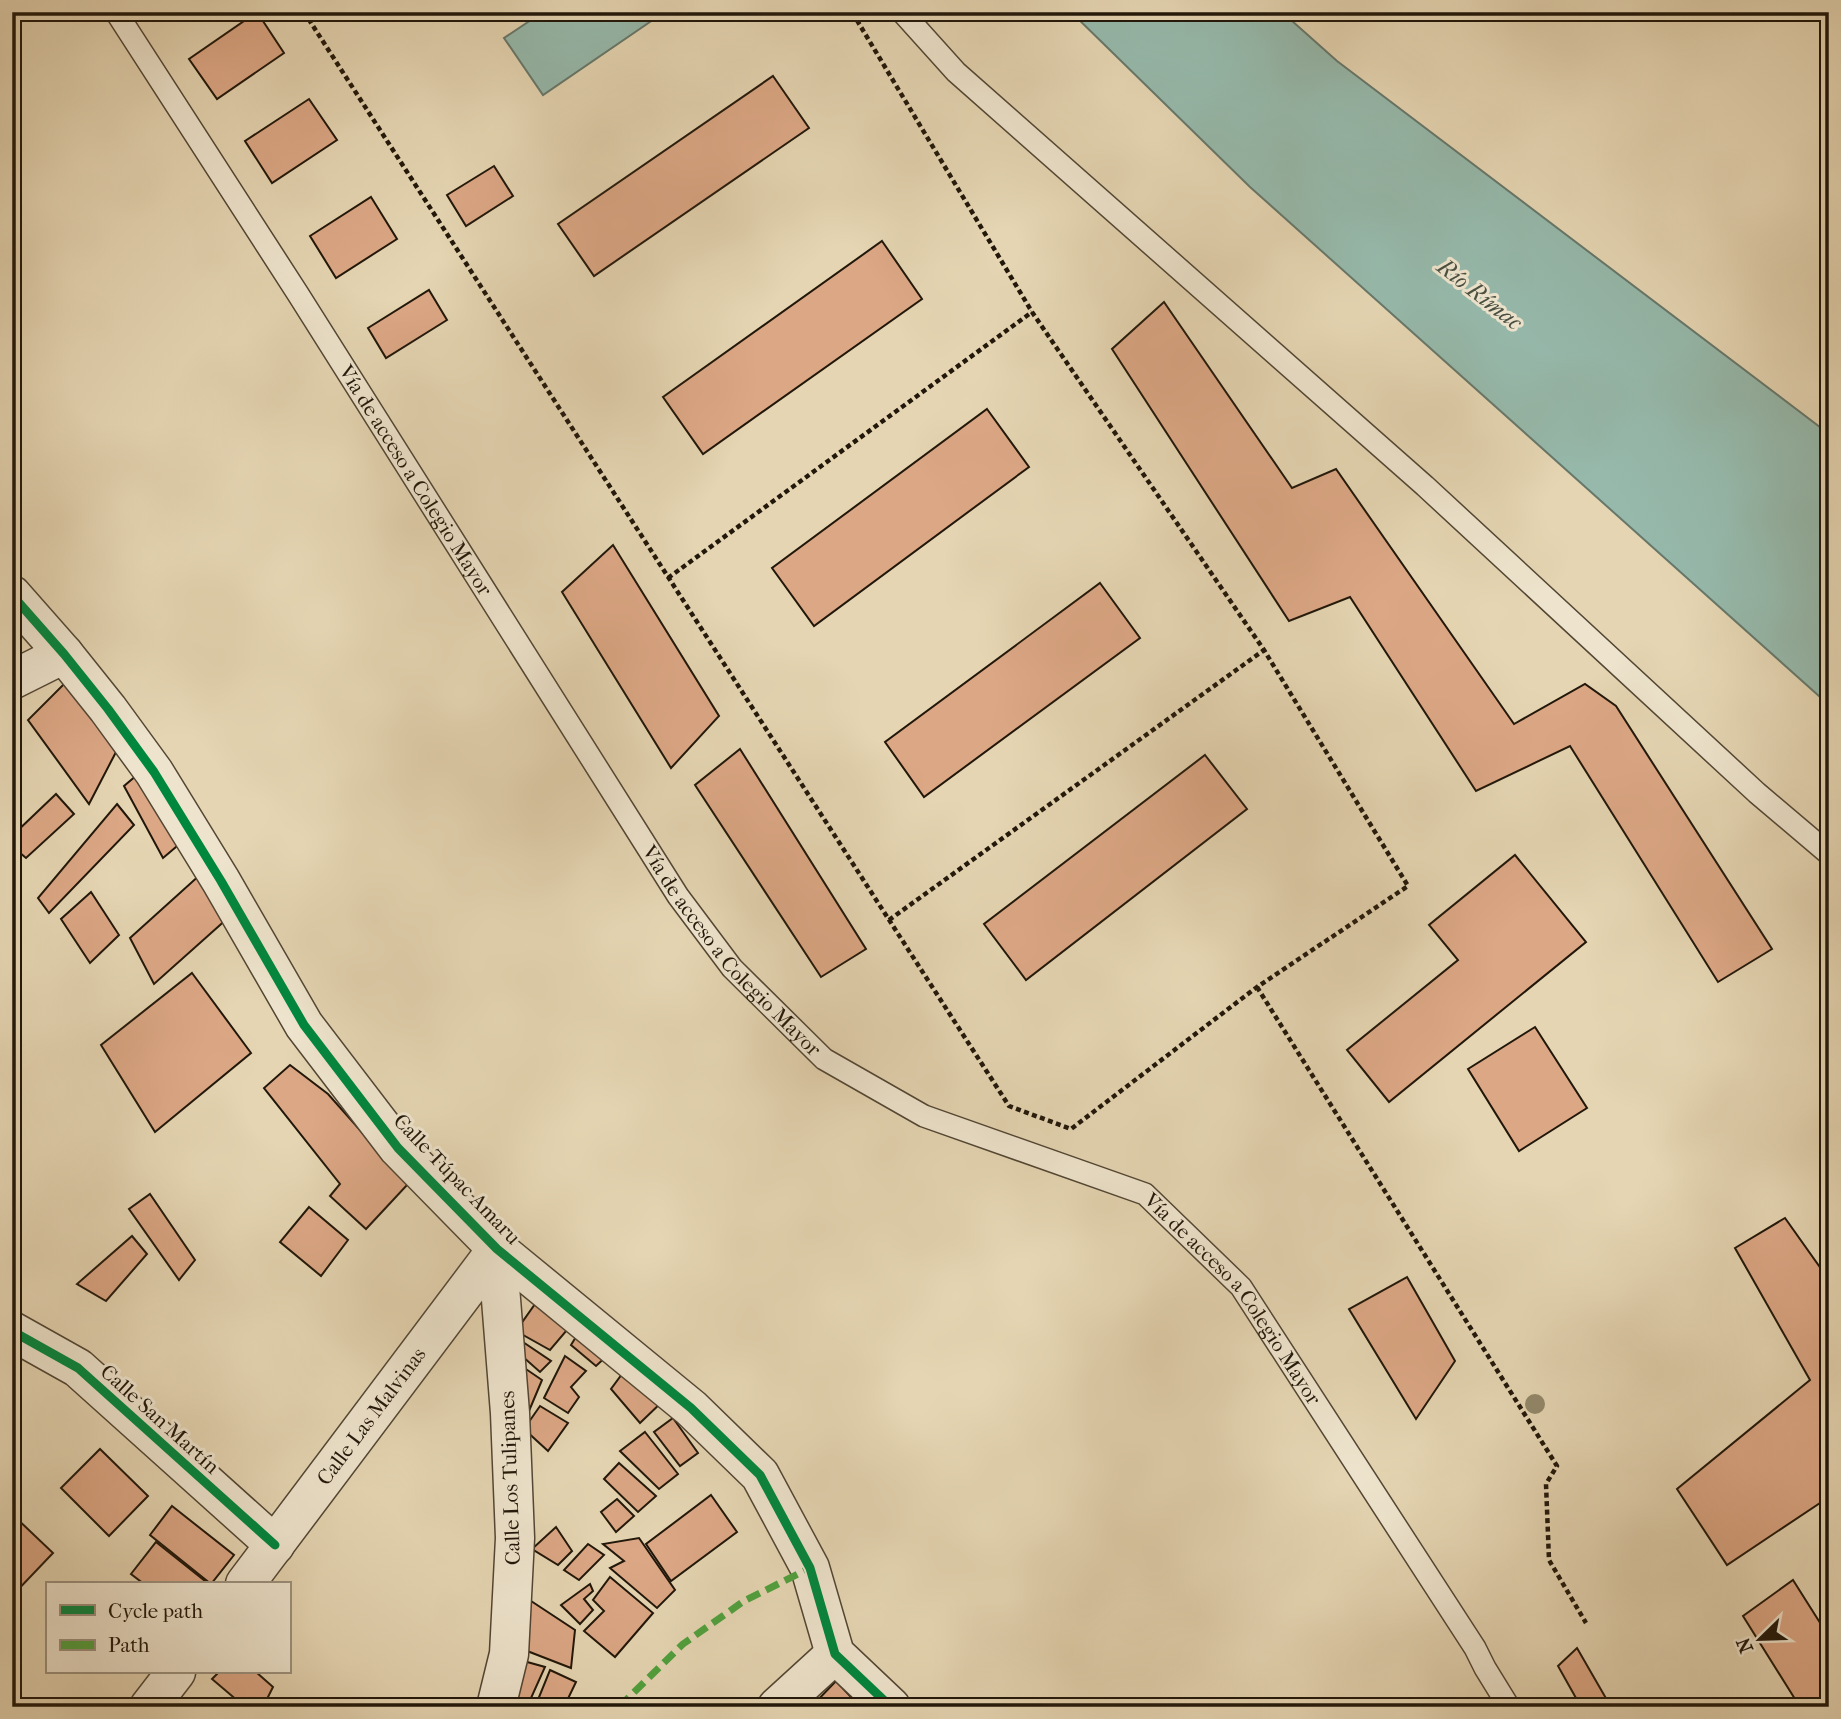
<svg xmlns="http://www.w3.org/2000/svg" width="1841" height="1719" font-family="'IM FELL French Canon',serif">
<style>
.water{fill:#96b9ab;stroke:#67786b;stroke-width:2}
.building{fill:#dca785;stroke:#21170a;stroke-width:2}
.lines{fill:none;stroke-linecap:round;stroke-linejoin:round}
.service-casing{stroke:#524634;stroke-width:24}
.minor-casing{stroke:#524634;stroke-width:41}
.path{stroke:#21170a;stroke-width:4.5;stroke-dasharray:5 3.5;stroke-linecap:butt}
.service{stroke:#eee4cd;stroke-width:21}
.minor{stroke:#eee4cd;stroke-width:38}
.quiet{stroke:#50a13e;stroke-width:7;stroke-dasharray:14 7;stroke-linecap:butt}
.cycleway-casing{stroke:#eee4cd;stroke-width:13}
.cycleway{stroke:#00873e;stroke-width:9}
.tree{fill:#92886a}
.labels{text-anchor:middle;stroke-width:6;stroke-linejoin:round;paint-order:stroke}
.street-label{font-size:21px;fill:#21170a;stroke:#eee4cd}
.water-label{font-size:23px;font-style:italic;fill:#4a5042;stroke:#eee4cd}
</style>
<rect width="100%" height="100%" fill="#e5d5b2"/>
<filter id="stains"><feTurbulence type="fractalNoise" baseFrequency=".00286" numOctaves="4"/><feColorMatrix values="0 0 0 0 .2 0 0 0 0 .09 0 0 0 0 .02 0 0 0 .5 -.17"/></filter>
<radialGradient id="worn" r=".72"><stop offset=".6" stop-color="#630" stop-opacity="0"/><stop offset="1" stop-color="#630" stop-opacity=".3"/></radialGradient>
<g class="water">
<polygon points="543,12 663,12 663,13 543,95 504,38"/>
<polygon points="1071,12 1282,12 1337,61 1829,434 1829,705 1250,187"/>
</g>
<g class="building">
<polygon points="257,12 284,53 217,99 189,59"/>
<polygon points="773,76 809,128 594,276 558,224"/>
<polygon points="309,99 337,140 272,183 245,141"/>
<polygon points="494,166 513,196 466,226 447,195"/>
<polygon points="371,197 397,239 336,278 310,236"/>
<polygon points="882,241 922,299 703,454 663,397"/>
<polygon points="429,290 447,320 386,358 368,328"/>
<polygon points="1164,302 1292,488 1336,469 1514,724 1585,684 1616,706 1772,949 1718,982 1570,746 1476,791 1350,597 1289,621 1112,349"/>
<polygon points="987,409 1029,467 814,626 772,568"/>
<polygon points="613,545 719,716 671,768 562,592"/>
<polygon points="1100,583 1140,638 924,797 885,742"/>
<polygon points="67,681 116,752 89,804 28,720"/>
<polygon points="740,749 866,949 821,977 695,785"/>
<polygon points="1205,755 1247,809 1026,980 984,924"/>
<polygon points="137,775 183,841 163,858 124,786"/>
<polygon points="56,794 74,814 26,858 12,846 12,836"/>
<polygon points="117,804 134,825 49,913 38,898"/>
<polygon points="1515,855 1586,942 1389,1102 1347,1050 1458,960 1429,925"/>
<polygon points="202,873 229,917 154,984 130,938"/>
<polygon points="91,892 119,935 90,963 61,919"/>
<polygon points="192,973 251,1053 155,1132 101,1045"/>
<polygon points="1535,1027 1587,1108 1519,1151 1468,1069"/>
<polygon points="290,1065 328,1094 408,1184 366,1229 330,1196 340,1184 264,1088"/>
<polygon points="150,1194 195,1260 179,1280 129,1209"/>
<polygon points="309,1207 348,1240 321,1276 280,1242"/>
<polygon points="1785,1218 1829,1280 1829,1497 1727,1565 1677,1489 1810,1380 1735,1248"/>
<polygon points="132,1236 147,1254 106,1301 77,1284"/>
<polygon points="1407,1277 1455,1361 1416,1419 1349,1309"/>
<polygon points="540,1297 573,1323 550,1350 516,1331"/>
<polygon points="582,1327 610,1353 596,1366 571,1345"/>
<polygon points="520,1340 551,1361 540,1372 522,1356"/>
<polygon points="565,1356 586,1371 571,1387 579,1397 568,1413 544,1398"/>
<polygon points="520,1365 542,1380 529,1411"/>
<polygon points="628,1366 666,1398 640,1423 611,1389"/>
<polygon points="540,1406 568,1423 548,1451 524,1429"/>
<polygon points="673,1418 698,1453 680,1466 654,1432"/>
<polygon points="645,1432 678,1474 659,1489 620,1451"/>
<polygon points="100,1449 148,1496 109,1536 61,1488"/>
<polygon points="619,1463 656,1496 638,1512 604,1479"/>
<polygon points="711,1495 737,1532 671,1581 646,1544"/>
<polygon points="617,1499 634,1516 616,1532 601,1512"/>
<polygon points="172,1506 234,1555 211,1584 150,1535"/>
<polygon points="12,1514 53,1553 12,1596"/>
<polygon points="556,1527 572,1551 558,1565 532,1549"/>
<polygon points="639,1538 675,1590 657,1608 610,1568 624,1561 603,1544"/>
<polygon points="156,1542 205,1581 203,1584 144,1584 131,1574"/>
<polygon points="588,1544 604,1555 579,1580 564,1570"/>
<polygon points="610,1577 653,1613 615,1657 584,1631 604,1611 593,1600"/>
<polygon points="1793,1580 1829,1637 1829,1707 1800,1707 1743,1616"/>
<polygon points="590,1584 593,1591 584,1599 593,1610 580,1624 561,1605"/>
<polygon points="528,1599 575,1630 571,1668 522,1649"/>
<polygon points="1577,1648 1611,1707 1581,1707 1558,1666"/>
<polygon points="520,1660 545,1667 527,1707 504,1707"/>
<polygon points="550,1670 576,1682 564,1707 535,1707"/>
<polygon points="219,1672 256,1672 273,1687 263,1707 245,1707 212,1679"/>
<polygon points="836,1681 851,1697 842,1707 811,1707"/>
<polygon points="12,1691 28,1707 12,1707"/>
</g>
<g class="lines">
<g class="service-casing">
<g id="service">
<path id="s1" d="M116 12 298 294 678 896 732 968 824 1059 924 1116 1145 1194 1241 1287 1475 1648 1485 1668 1509 1707"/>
<polyline points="902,12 956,72 1425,486 1757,793 1829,854"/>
</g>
</g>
<g class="minor-casing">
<g id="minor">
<polyline points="12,595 64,654 108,709 154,772 221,881 304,1025 398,1148 497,1249 691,1408 760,1475 810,1568 835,1654 891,1707"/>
<polyline points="12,680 64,654"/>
<polyline points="12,1331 78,1368 275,1545"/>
<path id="s2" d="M245 1584 497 1249"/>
<polyline points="149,1707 176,1672"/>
<polyline points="496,1707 509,1654 515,1538 510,1413 497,1249"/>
<polyline points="777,1707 835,1654"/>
</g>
</g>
<g class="path">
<polyline points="304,12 1009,1106 1071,1129 1257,987 1408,886 1264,650 1032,312 852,12"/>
<polyline points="668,578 1032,312"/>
<polyline points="889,920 1264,650"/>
<polyline points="1257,987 1557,1466 1546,1484 1549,1560 1586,1623"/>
</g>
<use href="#service" class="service"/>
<use href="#minor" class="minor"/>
<polyline class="quiet" points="619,1707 683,1644 744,1601 810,1568"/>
<g class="cycleway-casing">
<g id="cycleway">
<polyline points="12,595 64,654 108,709 154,772 221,881 304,1025 398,1148 497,1249 691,1408 760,1475 810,1568 835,1654 891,1707"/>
<polyline points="12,1331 78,1368 275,1545"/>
</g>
</g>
<use href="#cycleway" class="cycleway"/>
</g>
<circle class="tree" cx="1535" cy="1404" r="10"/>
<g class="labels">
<g class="street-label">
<text dy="7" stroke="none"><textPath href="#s1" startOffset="556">Vía de acceso a Colegio Mayor</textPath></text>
<text dy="7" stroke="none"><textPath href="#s1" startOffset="1124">Vía de acceso a Colegio Mayor</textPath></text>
<text transform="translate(457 1179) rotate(46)" y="7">Calle Túpac Amaru</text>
<text dy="7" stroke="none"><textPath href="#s1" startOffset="1754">Vía de acceso a Colegio Mayor</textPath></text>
<text dy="7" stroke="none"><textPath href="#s2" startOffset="210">Calle Las Malvinas</textPath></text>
<text transform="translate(160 1419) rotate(42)" y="7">Calle San Martín</text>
<text transform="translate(510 1478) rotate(-92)" y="7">Calle Los Tulipanes</text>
</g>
<g class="water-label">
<text transform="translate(1480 294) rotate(38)" y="8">Río Rímac</text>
</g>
</g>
<rect width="1841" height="1719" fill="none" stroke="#e5d5b2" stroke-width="42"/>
<rect x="14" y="14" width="1813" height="1691" fill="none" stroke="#21170a" stroke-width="3.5"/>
<rect x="21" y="21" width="1799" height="1677" fill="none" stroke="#21170a" stroke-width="2"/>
<rect x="46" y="1582" width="245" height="91" fill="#eee4cd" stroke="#9c927f" stroke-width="2"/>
<rect x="60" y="1605" width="35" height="10" fill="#00873e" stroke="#9c927f" stroke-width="2"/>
<text x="108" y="1618" font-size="21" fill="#21170a">Cycle path</text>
<rect x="60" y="1640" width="35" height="10" fill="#50a13e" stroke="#9c927f" stroke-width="2"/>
<text x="108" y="1652" font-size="21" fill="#21170a">Path</text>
<g transform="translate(1760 1639) rotate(247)" stroke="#eee4cd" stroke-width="5" paint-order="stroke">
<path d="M0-5L12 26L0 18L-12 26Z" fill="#21170a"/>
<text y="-10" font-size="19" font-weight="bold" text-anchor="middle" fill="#21170a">N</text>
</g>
<rect width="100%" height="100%" filter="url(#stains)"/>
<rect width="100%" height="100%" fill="url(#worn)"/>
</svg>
